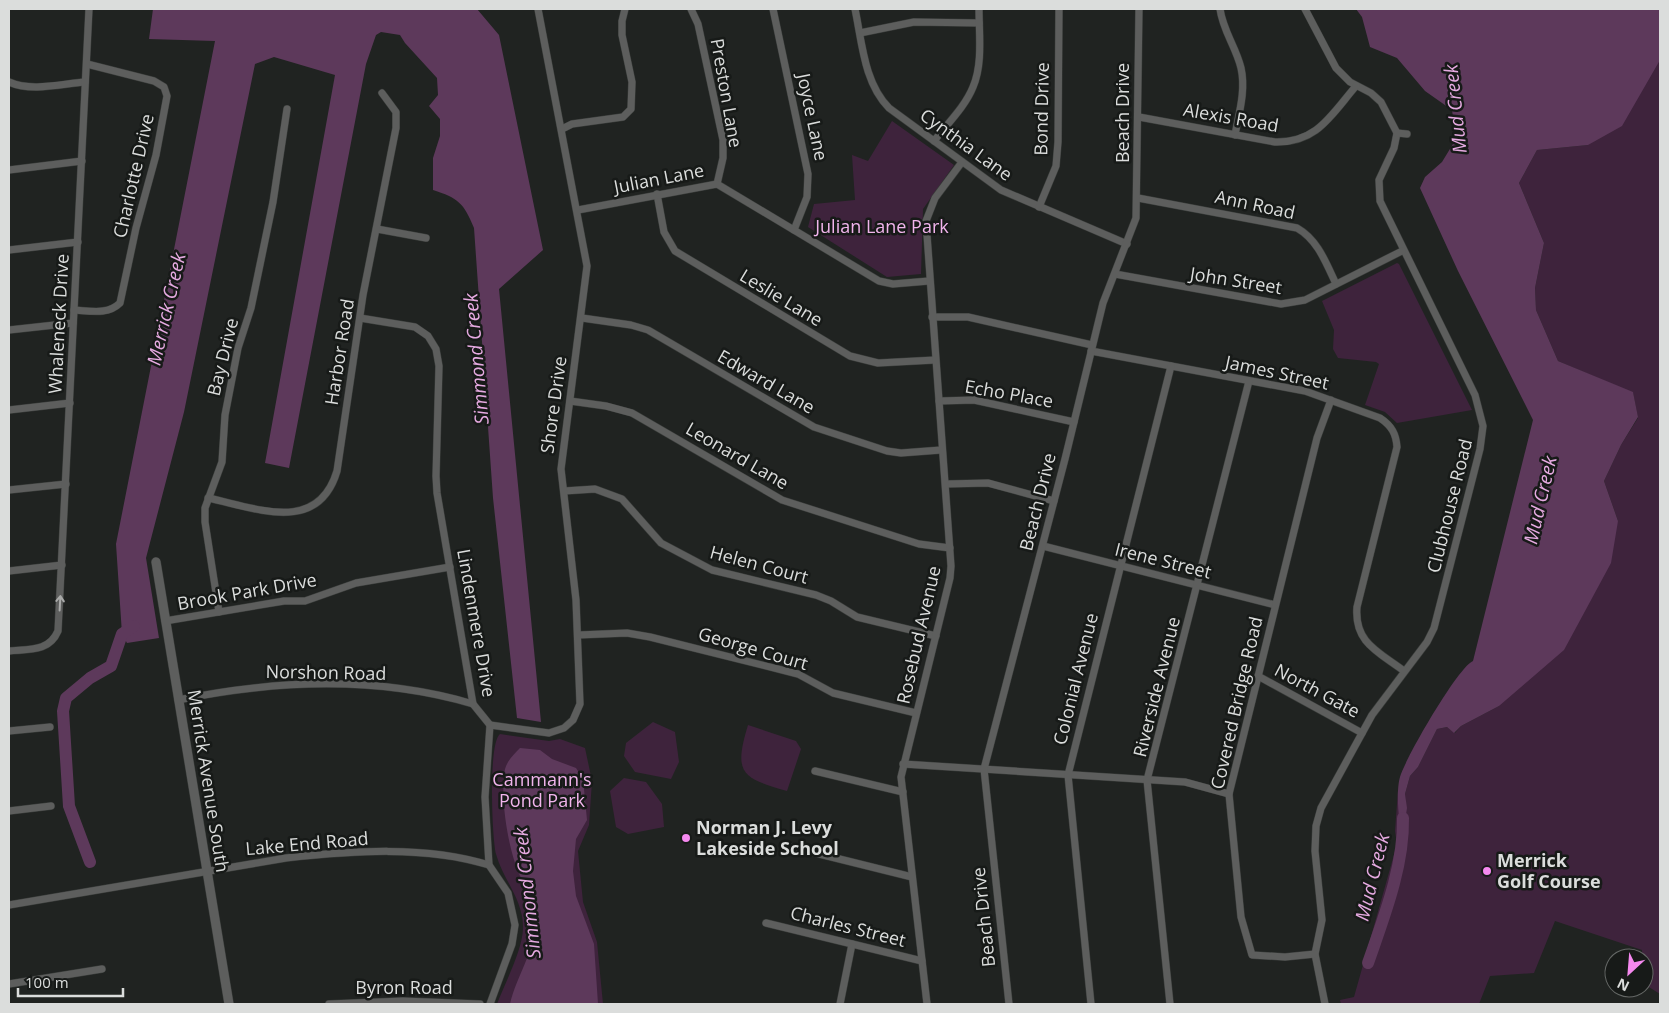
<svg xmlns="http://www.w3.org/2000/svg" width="1669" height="1013" font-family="'Open Sans',sans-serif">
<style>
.green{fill:#3e233c}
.water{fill:#5d395b}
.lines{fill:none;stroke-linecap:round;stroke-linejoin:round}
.river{stroke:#5d395b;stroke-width:12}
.minor-casing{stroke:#3a3d3b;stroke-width:8}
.tertiary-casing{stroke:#3a3d3b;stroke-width:10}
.minor{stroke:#5d5e5d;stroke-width:7}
.tertiary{stroke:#5d5e5d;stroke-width:9}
.oneway{stroke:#a9aaa9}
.poi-dot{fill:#f589ef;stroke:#171a18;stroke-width:2}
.labels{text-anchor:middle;stroke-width:5;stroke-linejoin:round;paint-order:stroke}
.street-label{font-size:18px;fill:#dbdddc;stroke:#171a18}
.park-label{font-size:18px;fill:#f1b4ec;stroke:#171a18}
.poi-label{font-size:18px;font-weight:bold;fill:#dbdddc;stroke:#171a18;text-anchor:start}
.water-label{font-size:19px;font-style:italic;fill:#e6aae1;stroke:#171a18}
</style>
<rect width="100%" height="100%" fill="#202321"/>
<g class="green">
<polygon points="1660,60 1660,994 1644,984 1642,950 1555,921 1534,973 1490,976 1479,1004 1341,1004 1340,1000 1354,997 1397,844 1395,831 1398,790 1400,826 1406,819 1405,794 1410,776 1418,767 1437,729 1447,727 1455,733 1461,726 1499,706 1618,521 1604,481 1621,445 1638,418 1633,393 1558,361 1536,310 1535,288 1544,243 1519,183 1537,150 1588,145"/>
<polygon points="892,121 954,165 923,209 921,274 887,277 808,227 814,204 855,200 852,155 868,161"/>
<polygon points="1397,263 1399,264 1472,410 1397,423 1385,412 1365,405 1379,364 1376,362 1338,358 1333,349 1334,330 1322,301"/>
<polygon points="653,722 675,732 679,762 671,779 635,772 624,756 626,743"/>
<path d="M748 725 796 741 801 749 787 791C742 778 733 774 748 725Z"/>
<path d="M500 734 549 741 560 739 585 748 592 781 589 825 578 851 583 902 597 942 603 1004H497C505 983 522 951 523 929 524 900 503 880 496 854 492 838 488 743 500 734Z"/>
<polygon points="624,778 646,782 662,804 664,827 628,834 616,827 610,791"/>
</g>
<g class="water">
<path d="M153 9H477L499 35 543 250 499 289 541 722 517 718 493 498 474 228C464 203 458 198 433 190V158L440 136V119L429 106 438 95 437 78 405 43 400 35 381 32 376 35 366 64 289 468 265 463 335 75 274 57 255 64 184 412 146 558 159 638 127 643 122 634 116 544 215 41 149 39Z"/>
<path d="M1356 9H1660V60L1622 126 1588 145 1537 150 1519 183 1544 243 1535 288 1536 310 1558 361 1633 392 1638 417 1621 445 1604 481 1618 521 1611 563 1564 650 1499 706 1461 726 1454 733 1447 727 1437 729 1418 767 1410 776 1405 794 1407 808 1403 834C1398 823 1396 790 1400 777 1405 759 1458 667 1473 661L1533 420 1458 271 1420 188 1425 177 1442 162 1456 139 1452 110 1425 91 1397 58 1370 47 1362 17Z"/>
<path d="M520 748 540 750 552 759 576 768 583 779 587 820 576 839 573 871 576 896 594 944 598 1004H510C517 974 537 949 535 917 534 902 520 879 515 863 507 838 500 796 505 769 507 761 514 754 520 748Z"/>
</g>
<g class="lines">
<g class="river">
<polyline points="90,862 69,806 63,711 66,698 90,678 111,666 122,634 134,626"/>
<path d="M1368 963C1384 917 1404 866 1403 818"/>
</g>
<g class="minor-casing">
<g id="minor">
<polyline points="691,9 698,24 723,140 723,158 717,184"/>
<polyline points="773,9 808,174 807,197 794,230"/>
<path d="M855 9C862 42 864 83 889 108L1001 190 1127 244"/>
<path d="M1220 9C1223 31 1236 47 1241 68 1246 90 1239 113 1235 135"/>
<polyline points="1305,9 1336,68 1350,82 1371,93 1381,102 1397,133 1394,148 1379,180 1380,201 1475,395 1483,426 1480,449 1434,628 1427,642 1372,715 1321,808 1316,826 1315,851 1322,920 1315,954 1325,1004"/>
<polyline points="860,33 914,22 979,23"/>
<path d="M9 82C31 92 61 84 85 82"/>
<path d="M1139 117 1275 142C1317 143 1331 115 1356 86"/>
<polyline points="562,129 572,124 623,117 631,109 632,82 622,35 622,21 625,9"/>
<polyline points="1397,133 1407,134"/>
<path d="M934 141C947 124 965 107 973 87 983 64 979 34 979 9"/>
<polyline points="9,170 82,161"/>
<polyline points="657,194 664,232 675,251 850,356 878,363 935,360"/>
<path d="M1138 198 1297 228C1318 240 1326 263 1336 284"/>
<polyline points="1039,207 1056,166 1058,142 1059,9"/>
<polyline points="578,210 717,184 879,281 893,284 929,281"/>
<polyline points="377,229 426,238"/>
<polyline points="9,250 78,242"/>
<polyline points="1115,274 1281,304 1305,300 1402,251"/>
<path d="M74 310C91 311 108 315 120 303L136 228 156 155 167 96 164 87 154 81 87 64"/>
<polyline points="932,317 968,317 1092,345"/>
<polyline points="360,318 415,327 428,336 436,349 439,366 436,476 437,493 473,704 490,725 485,797 489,865 508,893 515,925 512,944 490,1004"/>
<polyline points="582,318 631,325 648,330 814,427 887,451 901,453 941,450"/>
<polyline points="9,330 73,323"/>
<path d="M1091 351 1305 391 1380 418C1392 426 1396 434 1397 447L1357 607C1354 643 1379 652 1404 671"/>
<polyline points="570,401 606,406 632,413 782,500 919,544 950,548"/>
<polyline points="939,401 974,400 1074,422"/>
<polyline points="9,410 70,403"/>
<polyline points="946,484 988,483 1054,501"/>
<polyline points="9,490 66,484"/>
<polyline points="564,491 595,489 622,499 661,543 712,570 816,595 831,601 857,617 936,636"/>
<path d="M208 498C256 508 318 535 337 471L363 295 396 128V112L382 93"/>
<polyline points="1043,546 1275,605"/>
<polyline points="9,571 62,565"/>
<polyline points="219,612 205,522 205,508 222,462 225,415 238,348 251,308 273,202 287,109"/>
<polyline points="165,621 284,601 305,601 356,583 450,567"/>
<polyline points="578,635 627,633 650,637 798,674 833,693 916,713"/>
<path d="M9 651C29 649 49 652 58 631L89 9"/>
<polyline points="1258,676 1362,733"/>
<path d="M178 700C275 680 378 676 473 704"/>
<polyline points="490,725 549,733 564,728 573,720 580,704 576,600 561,469 587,266 538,9"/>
<polyline points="9,731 50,727"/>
<polyline points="903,764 1185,782 1229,794"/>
<polyline points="815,771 903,792"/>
<polyline points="9,811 51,806"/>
<polyline points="791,847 912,877"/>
<path d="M9 905 286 858C352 851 425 845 489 865"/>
<polyline points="766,923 922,961"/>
<polyline points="1315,954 1285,957 1252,955 1241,917 1229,794 1317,438 1331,400"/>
<polyline points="9,984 102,969"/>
<polyline points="329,1004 403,1001 480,1004"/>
<polyline points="840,1004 852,944"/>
<polyline points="927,1004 901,777 950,578 951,566 926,221 935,198 962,162"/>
<polyline points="1009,1004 984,769 1065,459 1103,303 1136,218 1139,9"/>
<polyline points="1091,1004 1068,775 1171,366"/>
<polyline points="1170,1004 1147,780 1249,381"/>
</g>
</g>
<g class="tertiary-casing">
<polyline id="tertiary" points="156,562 229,1004"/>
</g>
<use href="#minor" class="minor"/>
<use href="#tertiary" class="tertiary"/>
</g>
<defs><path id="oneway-shaft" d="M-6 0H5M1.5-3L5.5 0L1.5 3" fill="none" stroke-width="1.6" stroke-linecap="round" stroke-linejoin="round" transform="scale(1.25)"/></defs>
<use class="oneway" href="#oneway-shaft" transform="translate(60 603) rotate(-87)"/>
<g class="poi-dot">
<circle cx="686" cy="838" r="5"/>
<circle cx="1487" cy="871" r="5"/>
</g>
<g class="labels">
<g class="street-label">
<text transform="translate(726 93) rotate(80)" y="6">Preston Lane</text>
<text transform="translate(1042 109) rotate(-89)" y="6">Bond Drive</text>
<text transform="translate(1123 113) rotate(-90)" y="6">Beach Drive</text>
<text transform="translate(812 117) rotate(78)" y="6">Joyce Lane</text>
<text transform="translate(1231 118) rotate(10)" y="6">Alexis Road</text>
<text transform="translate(966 145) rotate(36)" y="6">Cynthia Lane</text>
<text transform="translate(134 176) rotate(-77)" y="6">Charlotte Drive</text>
<text transform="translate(659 179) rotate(-11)" y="6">Julian Lane</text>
<text transform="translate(1255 205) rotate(12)" y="6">Ann Road</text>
<text transform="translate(1236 281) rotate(9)" y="6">John Street</text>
<text transform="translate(781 298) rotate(31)" y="6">Leslie Lane</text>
<text transform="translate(59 324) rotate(-87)" y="6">Whaleneck Drive</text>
<text transform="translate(340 352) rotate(-81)" y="6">Harbor Road</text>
<text transform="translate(223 357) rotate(-76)" y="6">Bay Drive</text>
<text transform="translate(1277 373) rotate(12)" y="6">James Street</text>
<text transform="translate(766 382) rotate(30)" y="6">Edward Lane</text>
<text transform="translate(1009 394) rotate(10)" y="6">Echo Place</text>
<text transform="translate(554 405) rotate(-82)" y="6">Shore Drive</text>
<text transform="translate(737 456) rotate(30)" y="6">Leonard Lane</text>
<text transform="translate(1038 502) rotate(-76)" y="6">Beach Drive</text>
<text transform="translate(1450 506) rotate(-76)" y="6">Clubhouse Road</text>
<text transform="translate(1163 561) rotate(14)" y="6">Irene Street</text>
<text transform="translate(759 565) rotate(15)" y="6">Helen Court</text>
<text transform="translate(247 592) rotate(-10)" y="6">Brook Park Drive</text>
<text transform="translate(476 623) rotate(80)" y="6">Lindenmere Drive</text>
<text transform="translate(919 635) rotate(-77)" y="6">Rosebud Avenue</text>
<text transform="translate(753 649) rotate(16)" y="6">George Court</text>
<text transform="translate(326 673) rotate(1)" y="6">Norshon Road</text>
<text transform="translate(1076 679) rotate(-76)" y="6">Colonial Avenue</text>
<text transform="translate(1157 687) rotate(-76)" y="6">Riverside Avenue</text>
<text transform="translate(1317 691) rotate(28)" y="6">North Gate</text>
<text transform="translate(1237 703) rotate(-77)" y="6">Covered Bridge Road</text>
<text transform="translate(208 781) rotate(81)" y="6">Merrick Avenue South</text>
<text transform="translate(307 844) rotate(-5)" y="6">Lake End Road</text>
<text transform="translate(984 917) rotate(-96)" y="6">Beach Drive</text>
<text transform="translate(848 927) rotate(14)" y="6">Charles Street</text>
<text x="404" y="994">Byron Road</text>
</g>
<g class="park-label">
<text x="882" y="233">Julian Lane Park</text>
<text x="542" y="786">Cammann's<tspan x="542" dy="21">Pond Park</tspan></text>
</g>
<g class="poi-label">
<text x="696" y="834">Norman J. Levy<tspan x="696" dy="21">Lakeside School</tspan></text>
<text x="1497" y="867">Merrick<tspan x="1497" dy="21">Golf Course</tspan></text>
</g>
<g class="water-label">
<text transform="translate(1455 109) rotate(-96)" y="7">Mud Creek</text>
<text transform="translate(166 309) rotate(-77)" y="7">Merrick Creek</text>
<text transform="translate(476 359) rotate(-95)" y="7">Simmond Creek</text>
<text transform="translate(1540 500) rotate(-77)" y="7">Mud Creek</text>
<text transform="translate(1372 877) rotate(-76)" y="7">Mud Creek</text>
<text transform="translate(527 893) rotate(-96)" y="7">Simmond Creek</text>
</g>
</g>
<rect width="1669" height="1013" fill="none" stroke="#dbdddc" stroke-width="20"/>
<g transform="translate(1629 973) rotate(206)"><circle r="24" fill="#171a18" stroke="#656866"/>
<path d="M0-4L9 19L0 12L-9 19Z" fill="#f589ef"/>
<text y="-8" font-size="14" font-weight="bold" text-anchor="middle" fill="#dbdddc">N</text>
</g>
<path d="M18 988v8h105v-8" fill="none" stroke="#dbdddc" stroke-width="2.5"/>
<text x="25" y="988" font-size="15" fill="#dbdddc" stroke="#171a18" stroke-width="4" paint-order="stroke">100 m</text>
</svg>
